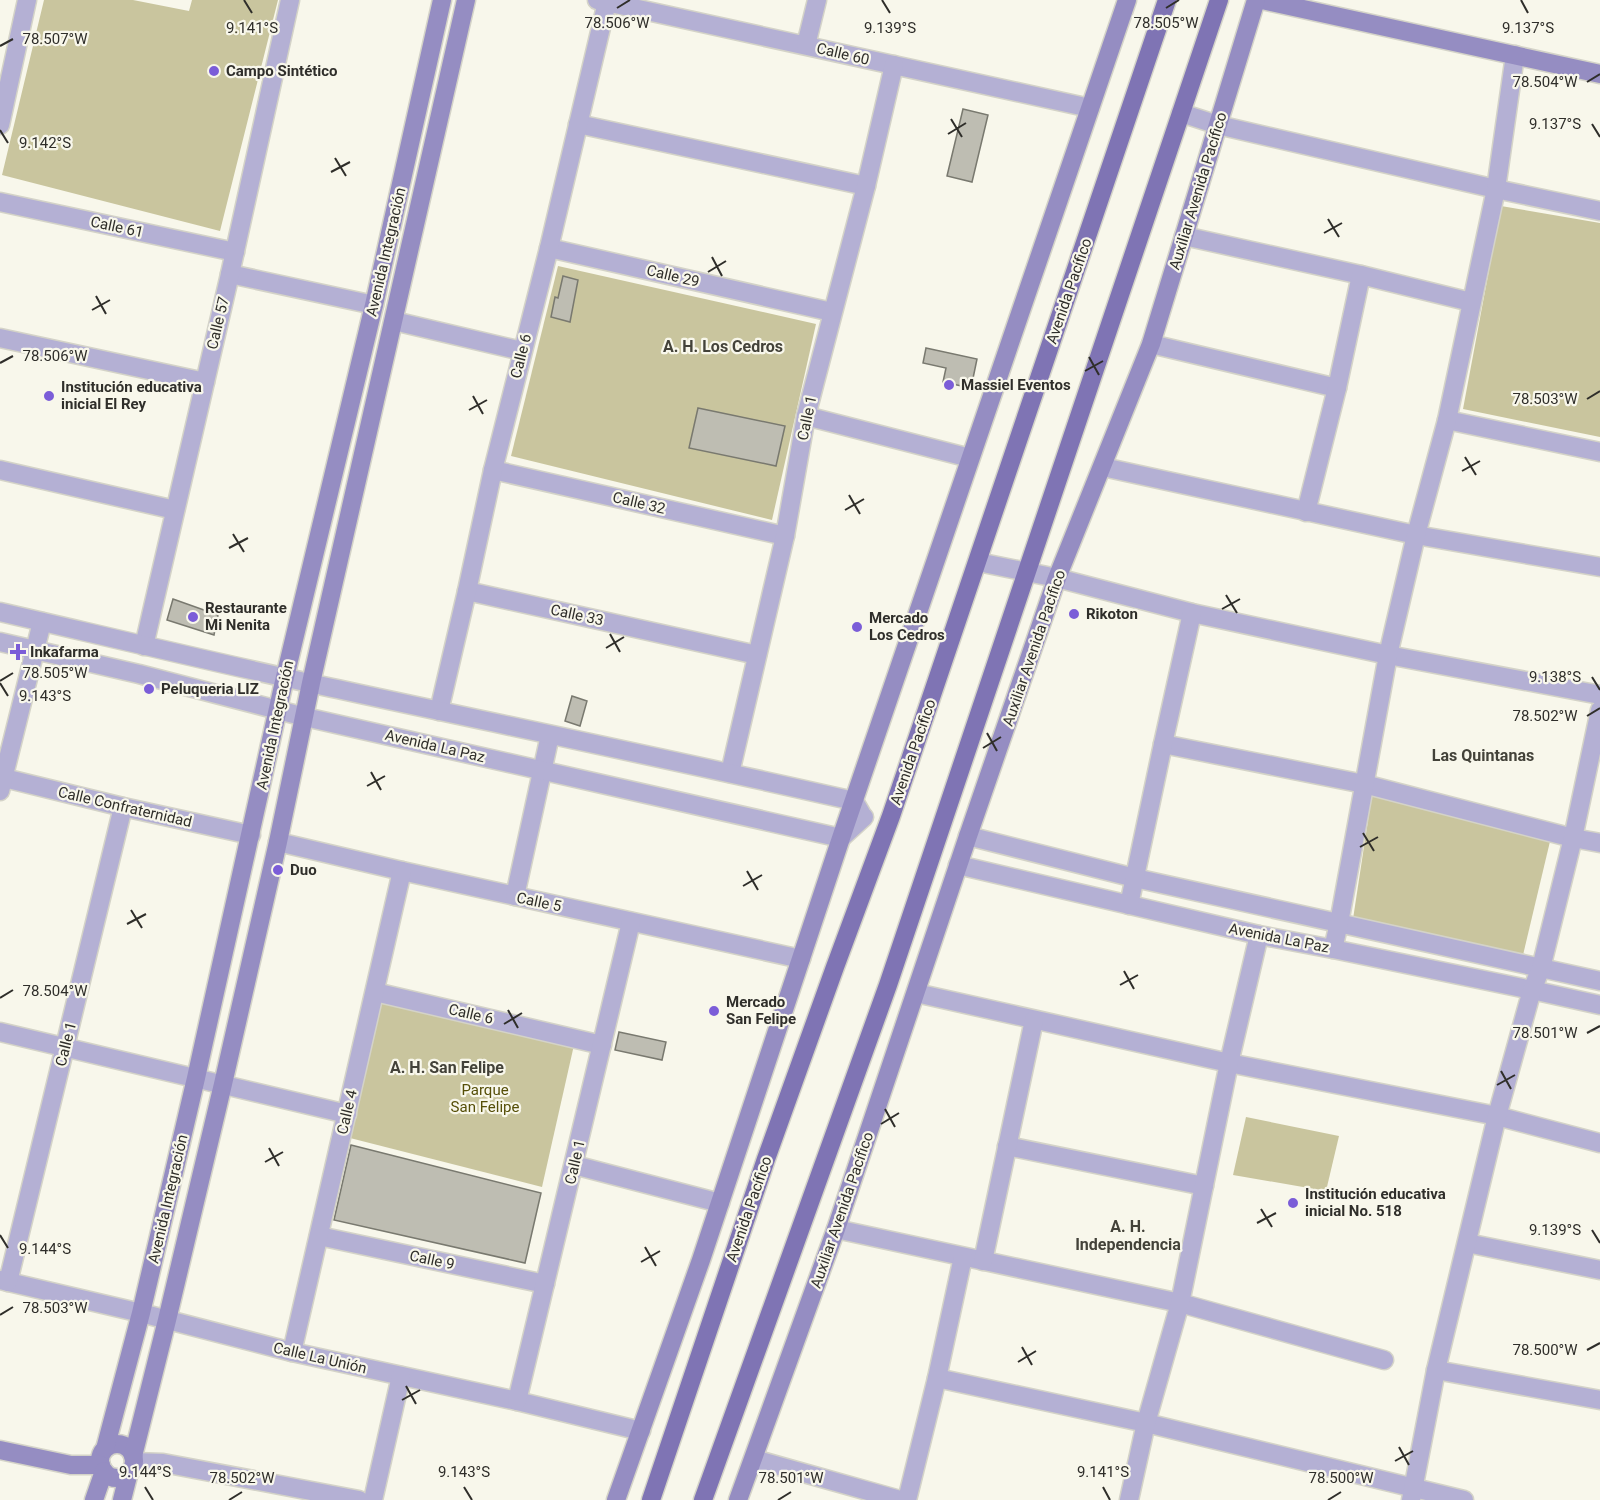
<svg xmlns="http://www.w3.org/2000/svg" width="1600" height="1500" font-family="Roboto,sans-serif">
<style>
.green{fill:#c9c59e}
.building{fill:#bebdb2;stroke:#79796f;stroke-width:1.5}
.lines{fill:none;stroke-linecap:round;stroke-linejoin:round}
.minor-casing{stroke:#d4d3c8;stroke-width:21}
.tertiary-casing{stroke:#d4d3c8;stroke-width:21}
.secondary-casing{stroke:#d4d3c8;stroke-width:21}
.primary-casing{stroke:#d4d3c8;stroke-width:21}
.minor{stroke:#b4b0d4;stroke-width:18}
.tertiary{stroke:#b4b0d4;stroke-width:18}
.secondary{stroke:#958dc2;stroke-width:18}
.primary{stroke:#7f74b4;stroke-width:18}
.ticks{fill:none;stroke:#2f2e2a;stroke-width:2}
.poi-dot{fill:#7b5dd8;stroke:#f8f7eb;stroke-width:2}
.labels{text-anchor:middle;stroke-width:4.5;stroke-linejoin:round;paint-order:stroke}
.street-label{font-size:15px;fill:#2f2e2a;stroke:#f8f7eb}
.poi-label{font-size:15px;font-weight:bold;fill:#2f2e2a;stroke:#f8f7eb;text-anchor:start}
.park-label{font-size:15px;fill:#564f08;stroke:#f8f7eb}
.neighbourhood-label{font-size:16px;font-weight:bold;fill:#434239;stroke:#f8f7eb}
.ticks-label{font-size:15px;text-anchor:middle;fill:#2f2e2a;stroke:#f8f7eb;stroke-width:4.5;stroke-linejoin:round;paint-order:stroke}
</style>
<rect width="100%" height="100%" fill="#f8f7eb"/>
<g class="green">
<polygon points="44,0 133,0 189,11 192,0 278,0 220,231 2,175"/>
<polygon points="1501,206 1600,223 1600,437 1463,409"/>
<polygon points="558,266 816,324 772,520 511,456"/>
<polygon points="1372,794 1552,833 1523,955 1353,919"/>
<polygon points="380,1001 574,1045 542,1187 350,1138"/>
<polygon points="1246,1117 1339,1136 1326,1191 1233,1175"/>
</g>
<g class="building">
<polygon points="963,109 988,115 972,182 947,176"/>
<polygon points="563,276 578,280 570,322 551,317 555,297 558,298"/>
<polygon points="926,348 977,359 971,388 943,382 946,368 923,363"/>
<polygon points="698,408 785,426 776,466 689,448"/>
<polygon points="173,599 218,615 214,635 167,620"/>
<polygon points="572,696 587,701 580,726 565,721"/>
<polygon points="619,1032 666,1042 662,1060 615,1050"/>
<polygon points="351,1145 541,1193 525,1263 334,1220"/>
</g>
<g class="lines">
<g class="minor-casing">
<g id="minor">
<polyline points="597,0 1090,108"/>
<polyline points="806,45 817,0"/>
<polyline points="1181,113 1218,125 1496,189 1600,211"/>
<polyline points="578,124 866,186"/>
<polyline points="0,125 27,0"/>
<polyline points="0,202 235,252"/>
<polyline points="1184,236 1361,275 1471,302"/>
<polyline points="549,248 832,312"/>
<polyline points="230,274 374,305"/>
<polyline points="394,321 522,351"/>
<polyline points="0,338 205,382"/>
<polyline points="1151,344 1337,388"/>
<polyline points="806,416 970,458"/>
<polyline points="1447,420 1600,452"/>
<polyline points="1103,467 1416,535 1600,567"/>
<polyline points="0,470 175,510"/>
<polyline points="493,470 785,536"/>
<polyline points="1306,512 1337,388 1361,275"/>
<polyline points="978,562 1057,578 1192,613 1388,655 1600,695"/>
<polyline points="467,591 757,655"/>
<polyline points="144,646 230,274 290,0"/>
<polyline points="439,711 467,591 493,470 549,248 607,2"/>
<polyline points="1163,744 1364,784 1573,838 1600,843"/>
<polyline points="730,773 785,536 806,416 866,186 894,65"/>
<polyline points="0,777 123,807 251,835"/>
<polyline points="0,791 42,622"/>
<polyline points="968,836 1135,878 1600,981"/>
<polyline points="278,842 402,871 801,959"/>
<polyline points="958,865 1259,935 1333,949 1532,990 1600,1005"/>
<polyline points="515,896 550,735"/>
<polyline points="1129,905 1163,744 1192,613"/>
<polyline points="1333,949 1339,923 1388,655 1416,535 1447,420 1496,189 1515,55"/>
<polyline points="375,992 602,1045"/>
<polyline points="916,993 1229,1063 1497,1116 1600,1143"/>
<polyline points="0,1032 347,1114"/>
<polyline points="1007,1146 1204,1186"/>
<polyline points="574,1165 720,1203"/>
<polyline points="836,1229 1180,1303 1384,1360"/>
<polyline points="319,1236 545,1284"/>
<polyline points="1467,1243 1600,1270"/>
<polyline points="983,1261 1034,1020"/>
<polyline points="0,1280 141,1313 292,1352 517,1401 641,1431"/>
<polyline points="8,1282 123,807"/>
<polyline points="292,1352 402,871"/>
<polyline points="1436,1370 1600,1400"/>
<polyline points="937,1378 1146,1423 1464,1500"/>
<polyline points="517,1401 631,922"/>
<polyline points="754,1459 900,1500"/>
<polyline points="134,1462 163,1463 359,1500"/>
<polyline points="373,1500 401,1376"/>
<polyline points="907,1500 937,1378 963,1257"/>
<polyline points="1129,1500 1146,1423 1180,1303 1229,1063 1259,935"/>
<polyline points="1411,1500 1436,1370 1497,1116 1532,990 1541,968 1573,838 1600,710"/>
</g>
</g>
<g class="tertiary-casing">
<g id="tertiary">
<path d="M0 612C104 636 209 661 314 684 494 723 674 760 854 801L861 813"/>
<polyline points="0,642 139,674 305,717 841,838 864,817"/>
</g>
</g>
<g class="secondary-casing">
<g id="secondary">
<polyline points="1262,0 1600,74"/>
<circle cx="117" cy="1461" r="17"/>
<polyline points="105,1449 141,1313 196,1078 285,677 374,305 442,0"/>
<polyline points="0,1450 71,1465 101,1465"/>
<polyline points="133,1456 167,1320 223,1084 278,842 311,683 466,0"/>
<polyline points="94,1500 104,1471"/>
<polyline points="122,1500 129,1472"/>
<polyline points="616,1500 701,1260 841,838 1127,0"/>
<polyline points="738,1500 836,1229 968,836 1057,578 1151,344 1256,0"/>
</g>
</g>
<g class="primary-casing">
<g id="primary">
<polyline points="651,1500 766,1159 835,967 891,816 1167,0"/>
<polyline points="703,1500 888,985 1219,0"/>
</g>
</g>
<use href="#minor" class="minor"/>
<use href="#tertiary" class="tertiary"/>
<use href="#secondary" class="secondary"/>
<use href="#primary" class="primary"/>
</g>
<path class="ticks" d="M244 0 252 13M882 0 890 13M1521 0 1528 13M617 8 630 0M1166 8 1179 0M0 46 13 39M1587 82 1600 74M951 119 962 137M1592 124 1600 137M0 130 8 143M948 134 966 123M335 158 346 176M331 172 350 162M1328 219 1339 237M1324 233 1342 223M712 257 722 276M708 272 726 261M96 296 106 314M92 310 110 300M1089 357 1099 375M0 363 13 356M1085 371 1103 361M473 396 483 414M1587 399 1600 391M469 410 487 400M1465 457 1476 475M1462 471 1480 461M849 495 860 514M845 510 864 499M233 534 244 552M229 548 248 538M1226 595 1237 613M1222 609 1240 599M610 634 620 652M606 648 624 637M1592 677 1600 690M0 681 13 673M0 683 8 696M1587 716 1600 708M987 733 997 751M983 748 1001 737M371 772 381 790M367 786 385 776M1363 833 1374 851M1360 847 1378 837M747 871 758 890M743 886 762 875M131 910 142 928M127 924 146 914M1124 971 1134 989M1120 985 1138 975M0 998 13 990M508 1010 518 1028M504 1024 522 1013M1587 1033 1600 1026M1501 1071 1511 1089M1497 1085 1515 1075M885 1109 895 1127M881 1124 899 1113M269 1148 279 1166M265 1162 283 1152M1261 1209 1272 1227M1257 1223 1276 1213M1592 1230 1600 1243M0 1235 8 1248M645 1247 656 1266M641 1262 660 1251M0 1315 13 1307M1022 1347 1032 1365M1587 1350 1600 1343M1018 1362 1036 1351M406 1386 416 1404M402 1400 420 1390M1399 1447 1409 1465M1395 1461 1413 1451M145 1487 153 1500M464 1487 472 1500M1103 1487 1110 1500M229 1500 242 1492M778 1500 791 1492M1328 1500 1341 1492"/>
<g class="poi-dot">
<circle cx="214" cy="71" r="6"/>
<circle cx="949" cy="385" r="6"/>
<circle cx="49" cy="396" r="6"/>
<circle cx="1074" cy="614" r="6"/>
<circle cx="193" cy="617" r="6"/>
<circle cx="857" cy="627" r="6"/>
<path d="M15 643h6v6h6v6h-6v6h-6v-6h-6v-6h6z"/>
<circle cx="149" cy="689" r="6"/>
<circle cx="278" cy="870" r="6"/>
<circle cx="714" cy="1011" r="6"/>
<circle cx="1293" cy="1203" r="6"/>
</g>
<g class="labels">
<g class="street-label">
<text transform="translate(843 54) rotate(13)" y="5">Calle 60</text>
<text transform="translate(1198 191) rotate(-73)" y="5">Auxiliar Avenida Pacífico</text>
<text transform="translate(117 227) rotate(12)" y="5">Calle 61</text>
<text transform="translate(386 252) rotate(-77)" y="5">Avenida Integración</text>
<text transform="translate(673 276) rotate(13)" y="5">Calle 29</text>
<text transform="translate(1069 291) rotate(-71)" y="5">Avenida Pacífico</text>
<text transform="translate(218 323) rotate(-77)" y="5">Calle 57</text>
<text transform="translate(521 356) rotate(-76)" y="5">Calle 6</text>
<text transform="translate(807 418) rotate(-78)" y="5">Calle 1</text>
<text transform="translate(639 503) rotate(13)" y="5">Calle 32</text>
<text transform="translate(577 615) rotate(12)" y="5">Calle 33</text>
<text transform="translate(1034 648) rotate(-71)" y="5">Auxiliar Avenida Pacífico</text>
<text transform="translate(275 725) rotate(-78)" y="5">Avenida Integración</text>
<text transform="translate(435 746) rotate(13)" y="5">Avenida La Paz</text>
<text transform="translate(913 752) rotate(-71)" y="5">Avenida Pacífico</text>
<text transform="translate(125 807) rotate(13)" y="5">Calle Confraternidad</text>
<text transform="translate(539 902) rotate(12)" y="5">Calle 5</text>
<text transform="translate(1279 938) rotate(11)" y="5">Avenida La Paz</text>
<text transform="translate(471 1014) rotate(13)" y="5">Calle 6</text>
<text transform="translate(66 1044) rotate(-76)" y="5">Calle 1</text>
<text transform="translate(347 1112) rotate(-77)" y="5">Calle 4</text>
<text transform="translate(575 1162) rotate(-77)" y="5">Calle 1</text>
<text transform="translate(168 1199) rotate(-77)" y="5">Avenida Integración</text>
<text transform="translate(749 1209) rotate(-71)" y="5">Avenida Pacífico</text>
<text transform="translate(842 1210) rotate(-71)" y="5">Auxiliar Avenida Pacífico</text>
<text transform="translate(432 1260) rotate(12)" y="5">Calle 9</text>
<text transform="translate(320 1358) rotate(13)" y="5">Calle La Unión</text>
</g>
<g class="poi-label">
<text x="226" y="76">Campo Sintético</text>
<text x="961" y="390">Massiel Eventos</text>
<text x="61" y="392">Institución educativa<tspan x="61" dy="17">inicial El Rey</tspan></text>
<text x="205" y="613">Restaurante<tspan x="205" dy="17">Mi Nenita</tspan></text>
<text x="1086" y="619">Rikoton</text>
<text x="869" y="623">Mercado<tspan x="869" dy="17">Los Cedros</tspan></text>
<text x="30" y="657">Inkafarma</text>
<text x="161" y="694">Peluqueria LIZ</text>
<text x="290" y="875">Duo</text>
<text x="726" y="1007">Mercado<tspan x="726" dy="17">San Felipe</tspan></text>
<text x="1305" y="1199">Institución educativa<tspan x="1305" dy="17">inicial No. 518</tspan></text>
</g>
<g class="park-label">
<text x="485" y="1095">Parque<tspan x="485" dy="17">San Felipe</tspan></text>
</g>
<g class="neighbourhood-label">
<text x="723" y="352">A. H. Los Cedros</text>
<text x="1483" y="761">Las Quintanas</text>
<text x="447" y="1073">A. H. San Felipe</text>
<text x="1128" y="1232">A. H.<tspan x="1128" dy="18">Independencia</tspan></text>
</g>
</g>
<g class="ticks-label">
<text x="1166" y="28">78.505°W</text>
<text x="617" y="28">78.506°W</text>
<text x="252" y="33">9.141°S</text>
<text x="890" y="33">9.139°S</text>
<text x="1528" y="33">9.137°S</text>
<text x="55" y="44">78.507°W</text>
<text x="1545" y="87">78.504°W</text>
<text x="1555" y="129">9.137°S</text>
<text x="45" y="148">9.142°S</text>
<text x="55" y="361">78.506°W</text>
<text x="1545" y="404">78.503°W</text>
<text x="55" y="678">78.505°W</text>
<text x="1555" y="682">9.138°S</text>
<text x="45" y="701">9.143°S</text>
<text x="1545" y="721">78.502°W</text>
<text x="55" y="996">78.504°W</text>
<text x="1545" y="1038">78.501°W</text>
<text x="1555" y="1235">9.139°S</text>
<text x="45" y="1254">9.144°S</text>
<text x="55" y="1313">78.503°W</text>
<text x="1545" y="1355">78.500°W</text>
<text x="145" y="1477">9.144°S</text>
<text x="464" y="1477">9.143°S</text>
<text x="1103" y="1477">9.141°S</text>
<text x="242" y="1483">78.502°W</text>
<text x="791" y="1483">78.501°W</text>
<text x="1341" y="1483">78.500°W</text>
</g>
</svg>
